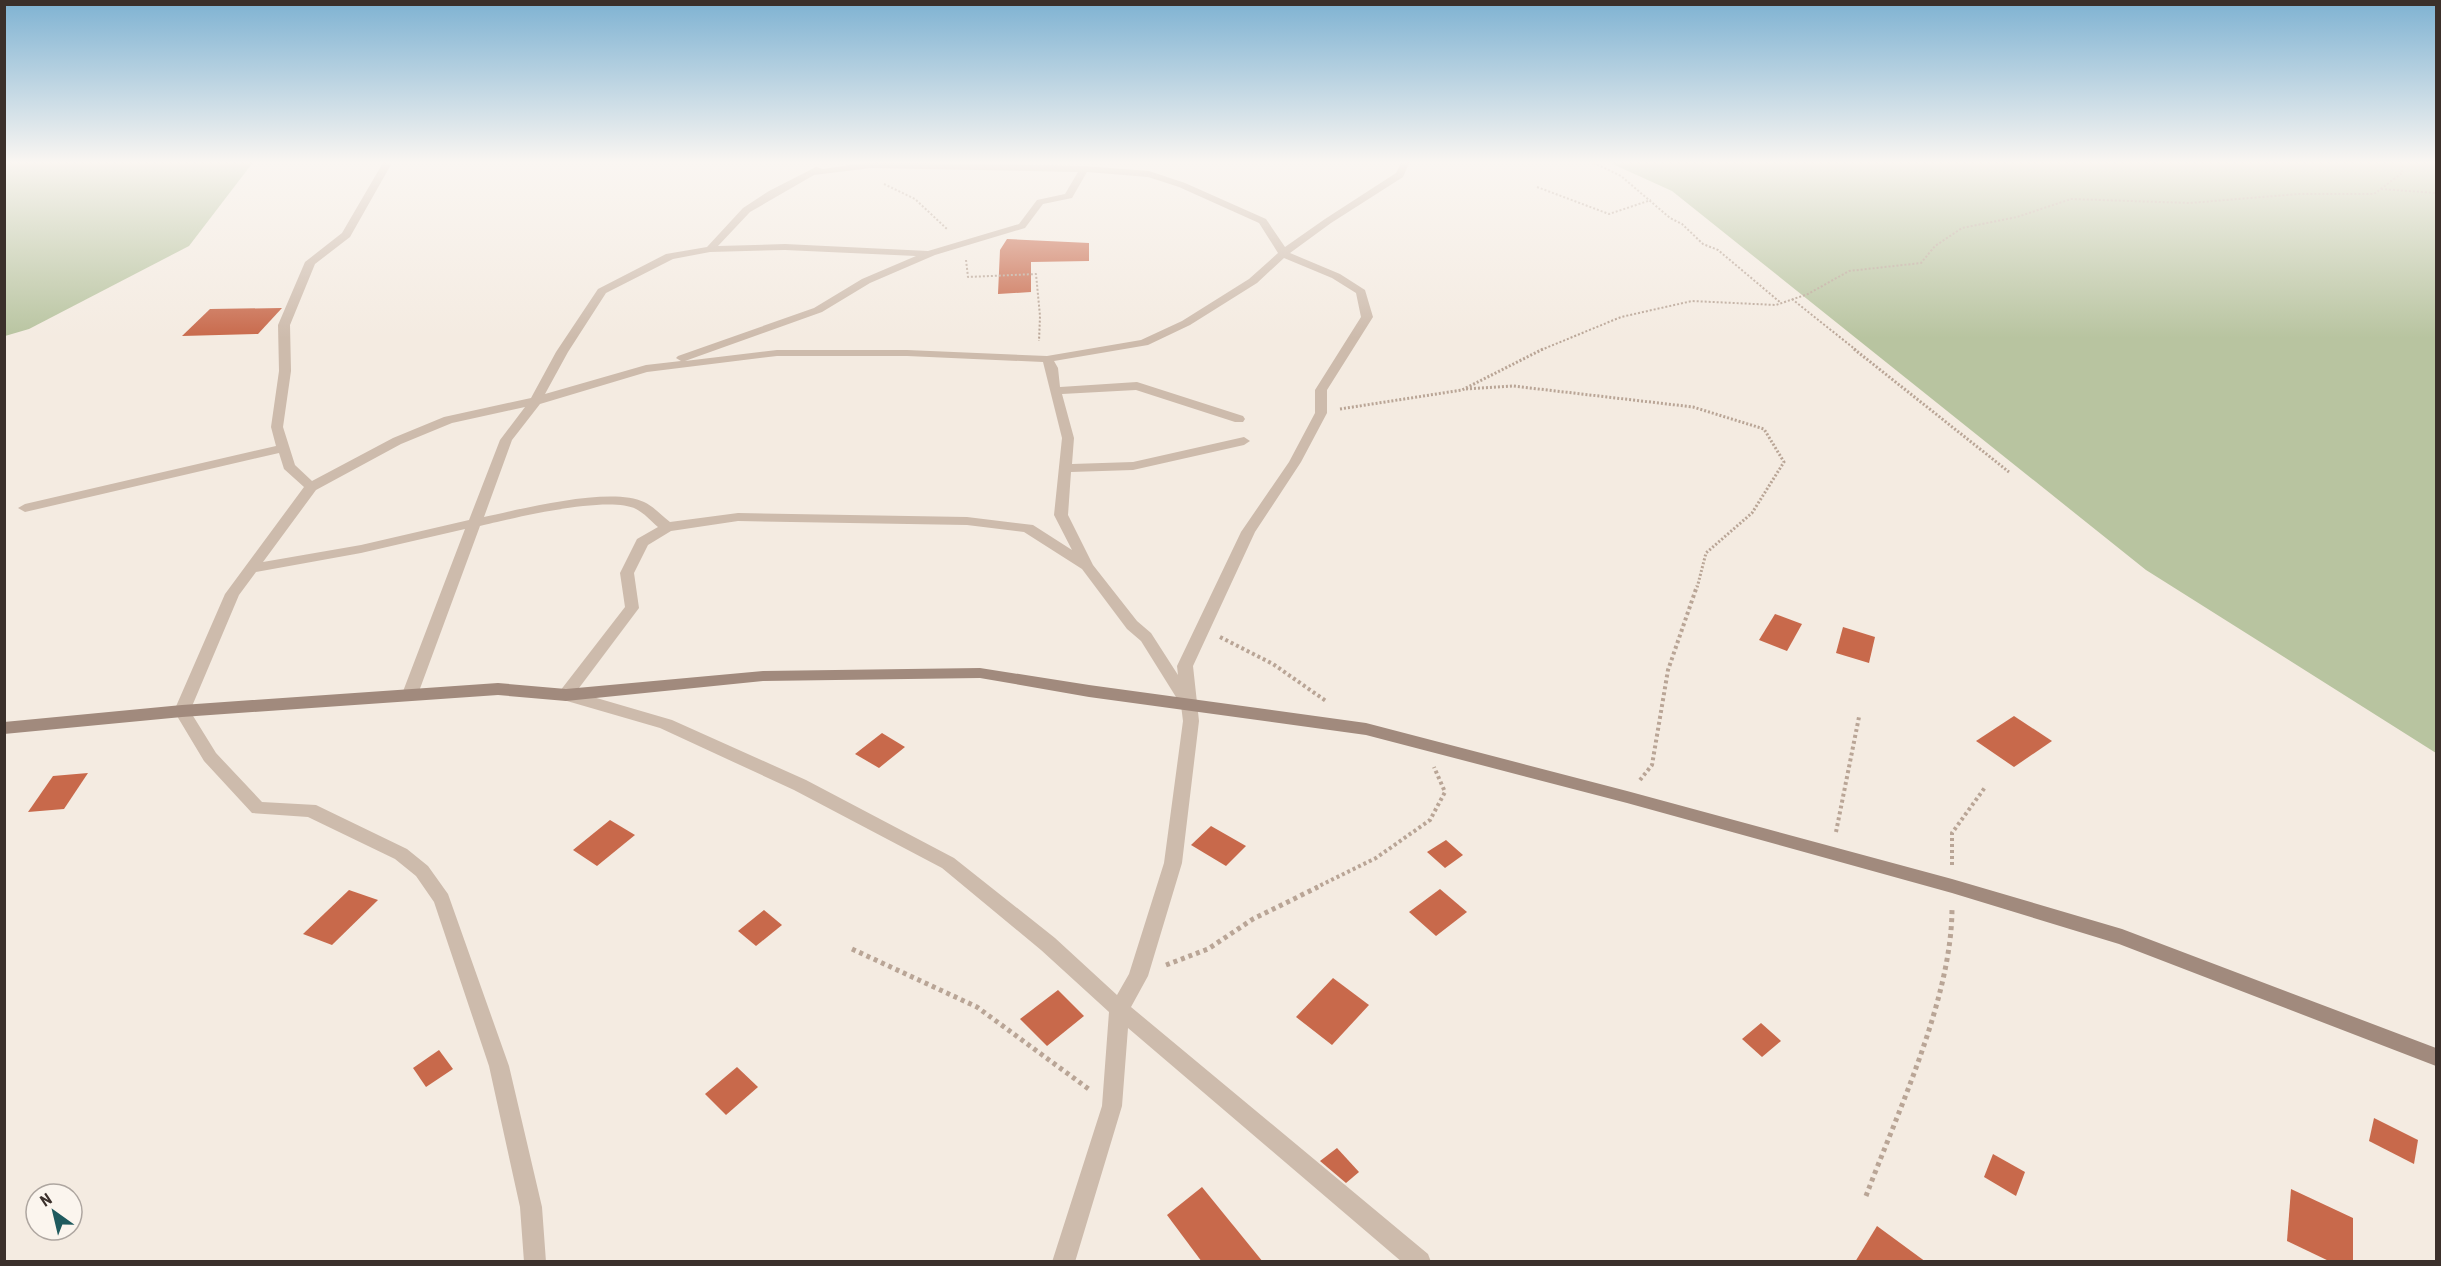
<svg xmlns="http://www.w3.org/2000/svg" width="2441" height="1266" font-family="'Roboto Condensed',sans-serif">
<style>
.green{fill:#b8c4a0}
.building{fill:#c8694b}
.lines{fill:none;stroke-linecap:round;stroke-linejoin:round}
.path-far3{stroke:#b9a596;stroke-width:2;stroke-dasharray:2 2;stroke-linecap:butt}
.path-far2{stroke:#b9a596;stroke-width:3;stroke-dasharray:2 2;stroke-linecap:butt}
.path-far1{stroke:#b9a596;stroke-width:4;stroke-dasharray:3 3;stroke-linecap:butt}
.path{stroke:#b9a596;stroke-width:5;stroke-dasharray:4 4;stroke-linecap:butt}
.street{fill:#cdbbac;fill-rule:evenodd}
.secondary{fill:#a18a7d;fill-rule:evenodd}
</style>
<rect width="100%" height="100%" fill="#f4ebe1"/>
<g class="green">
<polygon points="5,161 254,161 189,246 29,329 5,336"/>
<polygon points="1606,161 2436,161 2436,753 2146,570 1672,191"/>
</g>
<g class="building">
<polygon points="1007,239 1089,243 1089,261 1031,262 1031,292 998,294 1000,250"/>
<polygon points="282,308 258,334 182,336 210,309"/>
<polygon points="1775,614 1802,624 1787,651 1759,640"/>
<polygon points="1843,627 1875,637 1869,663 1836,653"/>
<polygon points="2014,716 2052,741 2014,767 1976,741"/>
<polygon points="882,733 905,747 879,768 855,754"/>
<polygon points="88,773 64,809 28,812 53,776"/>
<polygon points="610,820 635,835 597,866 573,850"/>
<polygon points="1211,826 1246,846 1226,866 1191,845"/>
<polygon points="1446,840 1463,855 1445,868 1427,852"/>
<polygon points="1440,889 1467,912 1436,936 1409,912"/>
<polygon points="349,890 378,900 332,945 303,934"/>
<polygon points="764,910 782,925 756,946 738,931"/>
<polygon points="1333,978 1369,1005 1332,1045 1296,1017"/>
<polygon points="1058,990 1084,1016 1047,1046 1020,1019"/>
<polygon points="1761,1023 1781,1041 1762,1057 1742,1039"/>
<polygon points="439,1050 453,1069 426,1087 413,1068"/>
<polygon points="737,1067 758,1087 726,1115 705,1094"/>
<polygon points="2374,1118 2418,1140 2414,1164 2369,1141"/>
<polygon points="1337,1148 1359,1172 1346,1183 1320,1161"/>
<polygon points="1993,1154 2025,1172 2016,1196 1984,1177"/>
<polygon points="1202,1187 1263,1262 1202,1262 1167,1215"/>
<polygon points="2291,1189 2353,1218 2353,1262 2331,1262 2287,1241"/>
<polygon points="1877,1226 1926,1262 1855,1262"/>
</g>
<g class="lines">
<g class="path-far3">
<polyline points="1590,161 1621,176 1670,218 1682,224 1703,244 1718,250 1781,303"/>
<polyline points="884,184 915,199 948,230"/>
<polyline points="1537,187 1609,214 1651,200"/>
<polyline points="2381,189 2436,193"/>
<polyline points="966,260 968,277 1036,274 1040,316 1039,341"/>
<polyline points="1792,299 1856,350"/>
<polyline points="1541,350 1621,317 1692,301 1776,305 1808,294 1849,271 1921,263 1935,246 1962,228 2017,217 2071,199 2190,203 2298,194 2374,194 2402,173 2402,161"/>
</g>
<g class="path-far2">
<polyline points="1854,349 2009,472"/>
<polyline points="1466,389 1513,386 1693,407 1764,429 1784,462 1752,513 1706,553 1697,588"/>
<polyline points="1340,409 1462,390 1543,349"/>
</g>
<g class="path-far1">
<polyline points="1220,637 1273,664 1326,701"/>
<polyline points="1640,780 1652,765 1668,670 1697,586"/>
<polyline points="1836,832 1859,717"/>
<polyline points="1952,865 1952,833 1986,786"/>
<polyline points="1315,888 1376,858 1430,820 1445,792 1434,767"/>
</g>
<g class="path">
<polyline points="852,949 977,1007 1090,1090"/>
<polyline points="1166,965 1208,949 1253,919 1318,887"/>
<path d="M1866 1196C1898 1111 1952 998 1952 908"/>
</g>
<path class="street" d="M384 161H393L350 237 315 264 290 325 291 371 283 427 295 465 312 481 393 438 444 417 531 398 556 352 598 289 666 254 707 247 743 208 769 191 816 167 823 169 871 162 1084 166 1149 171 1185 183 1266 219 1285 247 1325 219 1396 173 1402 161H1410L1403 177 1331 223 1290 253 1340 274 1365 290 1373 317 1327 390V413L1301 462 1255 532 1193 666 1199 721 1182 863 1148 976 1131 1007 1428 1254 1431 1262H1402L1128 1028 1122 1106 1075 1262H1052L1102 1106 1109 1012 1041 950 942 868 794 790 660 728 560 699 558 695 560 691 625 607 620 573 637 539 658 527C651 521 644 513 636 509 608 495 513 518 480 526L418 694 416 698H404L402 694 465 529 361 553 256 572 239 595 190 711 216 753 262 802 316 805 407 849 428 866 448 894 509 1066 542 1207 546 1262H524L520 1207 489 1066 434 902 416 876 395 859 308 817 252 813 204 761 174 711 225 594 304 487 284 469 279 453 25 512 18 508 25 504 276 446 271 427 279 371 278 325 305 262 342 233ZM871 168 1078 172 1065 194 1037 200 1019 224 928 251 785 244 718 246 750 212 814 175ZM1087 172 1148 177 1179 187 1259 223 1278 253 1249 279 1182 321 1141 340 1047 356 907 350H777L685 361 822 312 870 283 935 255 1025 228 1043 204 1072 198ZM785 250 916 256 862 279 814 308 678 356 676 358 681 361 646 365 545 394 568 352 606 293 673 259 710 252ZM1284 258 1332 278 1356 293 1361 317 1315 390V413L1289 462 1241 532 1177 666 1178 675 1151 633 1137 621 1093 565 1068 515 1071 472 1133 470 1244 445 1250 441 1244 437 1133 462 1072 464 1074 438 1062 394 1136 390 1235 422H1243L1245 419 1243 416 1137 382 1060 387 1058 368 1054 361 1148 345 1190 325 1257 283ZM777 356H907L1043 362 1062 438 1054 515 1072 550 1033 525 967 517 738 513 670 522C662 516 653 506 644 502 611 486 521 509 484 517L512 440 540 404 647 372ZM525 407 500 440 469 520 361 545 263 562 316 490 401 444 452 423ZM738 521 967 525 1024 532 1082 569 1127 629 1141 641 1181 705 1183 721 1164 863 1129 974 1117 995 1055 938 954 858 806 780 672 720 576 692 639 608 634 573 648 545 671 531Z"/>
<polygon class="secondary" points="980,668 1089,685 1366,723 1627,791 1952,879 2122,929 2436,1048 2436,1066 2119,944 1952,893 1627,803 1366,735 1089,697 980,678 763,681 566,701 498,695 182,717 4,734 4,722 182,705 498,683 566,689 763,671"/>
</g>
<linearGradient id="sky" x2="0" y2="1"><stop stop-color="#7eb2d2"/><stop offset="0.48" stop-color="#faf6f2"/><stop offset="1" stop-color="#faf6f2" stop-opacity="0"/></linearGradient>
<rect width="2441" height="338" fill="url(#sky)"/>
<rect width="2441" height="1266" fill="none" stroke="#3b302b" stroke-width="12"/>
<g transform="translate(54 1212) rotate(326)"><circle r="28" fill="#fbf5ee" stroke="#aea6a0" stroke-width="1.5"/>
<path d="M0-4.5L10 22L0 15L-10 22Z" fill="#1f5a5e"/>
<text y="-9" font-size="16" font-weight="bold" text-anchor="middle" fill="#3b302b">N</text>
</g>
</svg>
